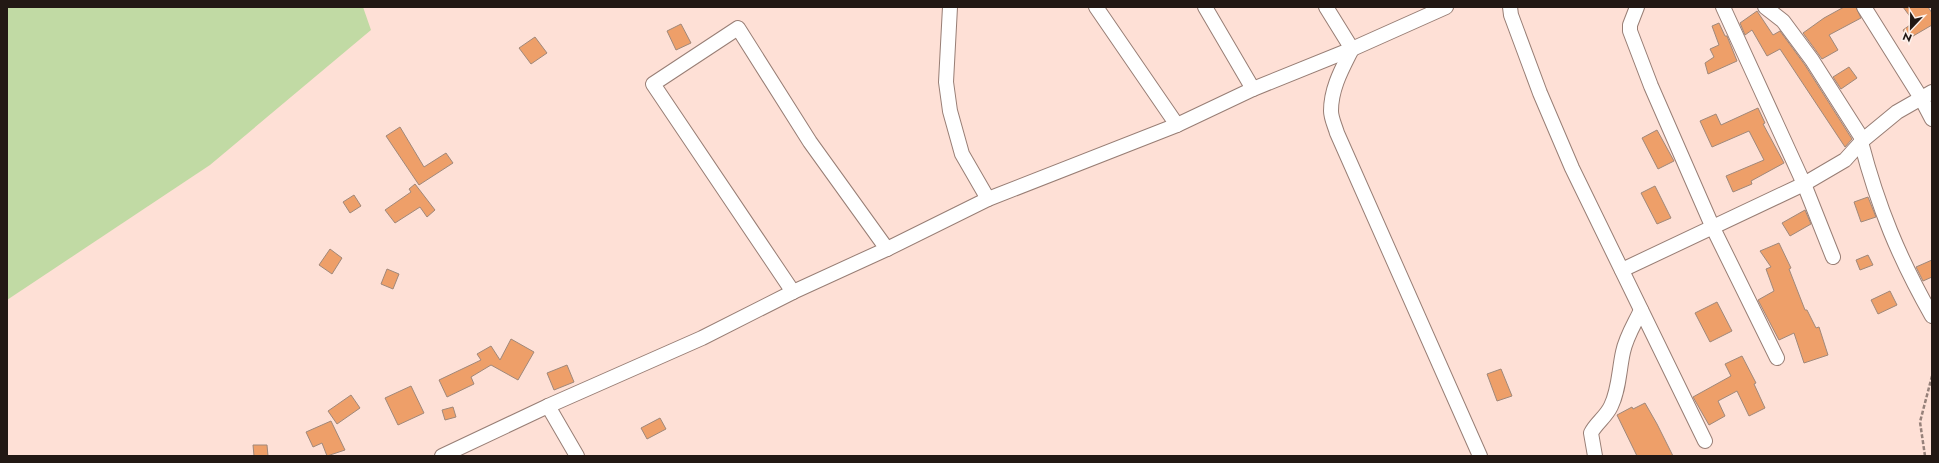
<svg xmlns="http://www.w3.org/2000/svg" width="1939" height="463" font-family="Jost,sans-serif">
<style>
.green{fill:#c1daa4}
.building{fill:#ee9f69;stroke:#a0887a}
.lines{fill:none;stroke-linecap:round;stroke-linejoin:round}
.minor-casing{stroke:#987e75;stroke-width:16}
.path{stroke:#96817a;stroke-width:2.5;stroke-dasharray:4 2;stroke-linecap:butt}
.minor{stroke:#fff;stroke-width:14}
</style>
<rect width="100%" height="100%" fill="#fee0d6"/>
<polygon class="green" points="7,7 363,7 371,30 210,165 7,300"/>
<g class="building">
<polygon points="1844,7 1856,7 1861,18 1829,35 1838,50 1822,59 1803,33 1824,18"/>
<polygon points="1903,7 1928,7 1932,13 1932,25 1908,39 1903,30 1914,22"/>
<polygon points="1757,11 1773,35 1780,31 1805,65 1852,139 1845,147 1780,49 1767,56 1752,30 1745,35 1740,23"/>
<polygon points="1719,23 1725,36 1727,36 1737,61 1708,74 1705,63 1714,57 1710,49 1719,45 1712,26"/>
<polygon points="681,24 691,43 676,50 667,31"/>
<polygon points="535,37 547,53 531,64 519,48"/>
<polygon points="1849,67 1857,78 1841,89 1833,77"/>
<polygon points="1758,108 1765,123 1763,124 1784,163 1751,181 1752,184 1733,192 1726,176 1764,160 1749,131 1712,147 1700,121 1716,114 1721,125"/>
<polygon points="400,127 424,167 446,153 453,163 419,185 386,136"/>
<polygon points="1657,130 1674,161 1658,169 1642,138"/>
<polygon points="415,184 435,210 427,217 420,207 395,223 385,210 411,192 409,189"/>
<polygon points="1655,186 1671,218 1657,224 1641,193"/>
<polygon points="354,195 361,206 350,213 343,202"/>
<polygon points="1868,197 1876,217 1861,222 1854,202"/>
<polygon points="1805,210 1811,224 1790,236 1782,223"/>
<polygon points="1779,243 1791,268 1789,269 1805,310 1807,310 1816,328 1819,327 1828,355 1804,363 1794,333 1779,340 1758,300 1774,291 1766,269 1771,267 1760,251"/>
<polygon points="330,249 342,258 332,274 319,265"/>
<polygon points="1868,255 1873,265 1860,270 1856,260"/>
<polygon points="1932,260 1932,277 1923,281 1916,267"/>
<polygon points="387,269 399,274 393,289 381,284"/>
<polygon points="1890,291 1897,305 1878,314 1871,300"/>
<polygon points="1717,302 1732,331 1710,342 1695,313"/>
<polygon points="511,339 534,352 518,380 491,365 471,377 474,384 447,397 439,380 481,360 477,354 491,346 500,360"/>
<polygon points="1742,356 1756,383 1754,384 1765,408 1749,416 1737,391 1718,401 1725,416 1709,425 1693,397 1731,376 1725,364"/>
<polygon points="567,365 574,382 554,390 547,373"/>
<polygon points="1501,369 1512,396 1497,401 1487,374"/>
<polygon points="411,386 424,413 398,425 385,398"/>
<polygon points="351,395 360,408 337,424 328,411"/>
<polygon points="1645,403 1657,424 1673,456 1637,456 1617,415 1632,407 1633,409"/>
<polygon points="453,407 456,417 445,420 442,410"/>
<polygon points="660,418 666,429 647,439 641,428"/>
<polygon points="331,421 345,450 327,456 322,443 313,447 306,432"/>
<polygon points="253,445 267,445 268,456 254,456"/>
</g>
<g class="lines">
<g class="minor-casing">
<g id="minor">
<polyline points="950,7 946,82 950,111 962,154 988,199"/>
<polyline points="1096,7 1177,125"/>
<polyline points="1205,7 1253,89"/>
<path d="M1326 7 1352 49C1342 69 1331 88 1331 111 1331 118 1335 126 1337 133L1480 456"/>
<polyline points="1510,7 1511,15 1540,93 1572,168 1705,441"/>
<polyline points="1637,7 1630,25 1630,31 1651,86 1713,228 1777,358"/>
<polyline points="1723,7 1804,184 1833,257"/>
<polyline points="1765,7 1783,21 1812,60 1863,140"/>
<polyline points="1864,7 1921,98 1932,119"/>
<path d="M1861 142C1878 207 1899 258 1932 316"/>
<polyline points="1622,270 1804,184 1845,160 1863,140 1897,112 1932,92"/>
<polyline points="793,292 653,84 738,28 810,142 887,249"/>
<polyline points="548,406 577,456"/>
<polyline points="442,456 548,406 702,338 793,292 887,249 988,199 1177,125 1253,89 1352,49 1446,7"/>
<path d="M1595 456 1591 433C1596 423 1606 417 1611 406 1619 390 1619 370 1623 352 1626 337 1635 323 1641 310"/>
</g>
</g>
<polyline class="path" points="1925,456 1920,422 1932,376"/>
<use href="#minor" class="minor"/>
</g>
<rect width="1939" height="463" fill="none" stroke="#221814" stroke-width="16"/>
<g transform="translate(1911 28) rotate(202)" stroke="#fef2ed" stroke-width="3" paint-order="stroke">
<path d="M0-3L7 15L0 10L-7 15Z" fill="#221814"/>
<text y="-6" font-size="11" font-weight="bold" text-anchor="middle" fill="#221814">N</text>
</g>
</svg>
